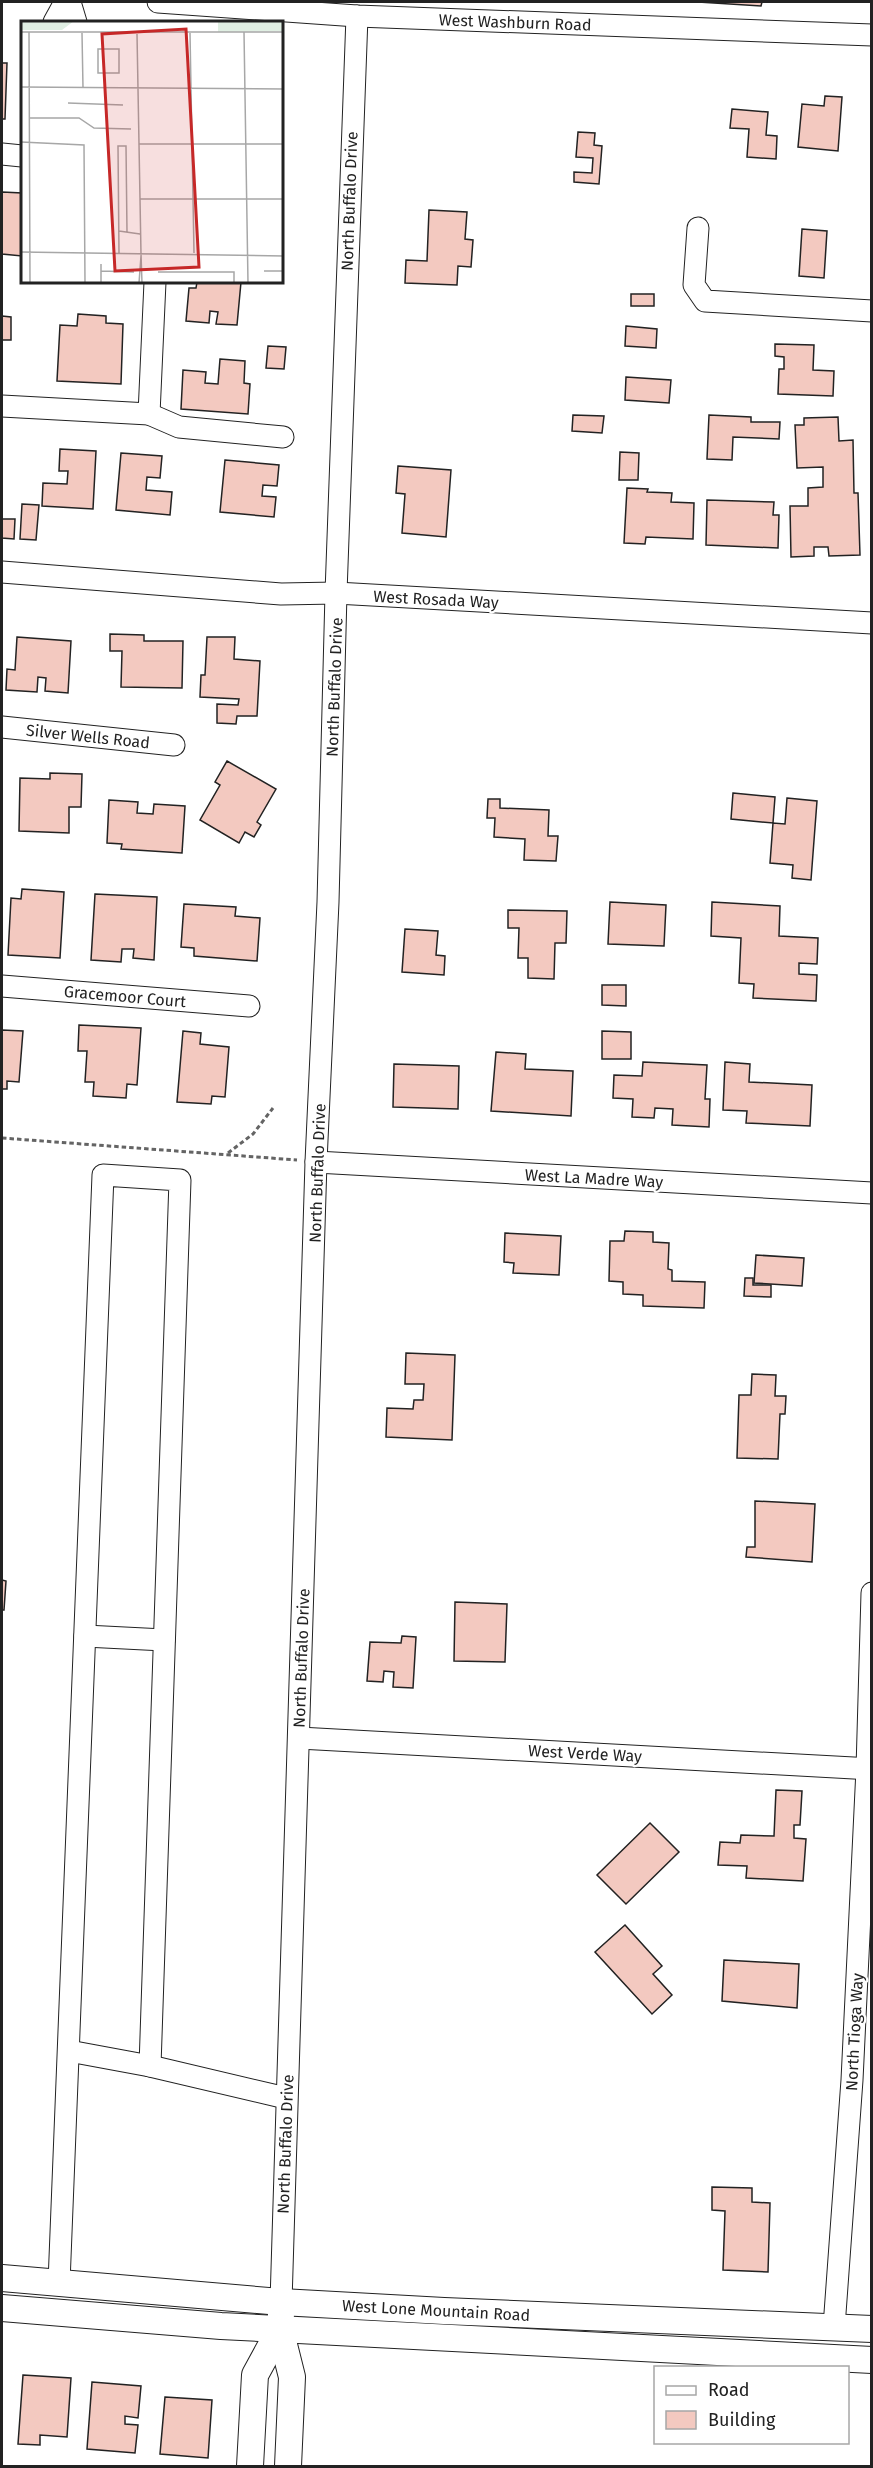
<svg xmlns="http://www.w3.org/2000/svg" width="873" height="2468" font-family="'Fira Sans',sans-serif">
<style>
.building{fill:#f3c9c0;stroke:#222;stroke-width:1.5}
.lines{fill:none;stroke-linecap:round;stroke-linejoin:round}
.minor-casing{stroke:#222;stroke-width:23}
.major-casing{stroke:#222;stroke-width:28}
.path{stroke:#646464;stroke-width:3;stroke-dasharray:4.5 3;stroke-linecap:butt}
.minor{stroke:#fff;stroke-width:21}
.major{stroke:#fff;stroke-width:26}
.labels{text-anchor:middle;stroke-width:4.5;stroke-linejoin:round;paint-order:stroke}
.street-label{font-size:16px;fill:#222;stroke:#fff}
.inset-road{fill:none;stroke:#a7a7a7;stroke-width:1.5}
.view{fill:#c62828;fill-opacity:0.15;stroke:#c62828;stroke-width:3}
.inset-edge{fill:none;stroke:#222;stroke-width:3}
</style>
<rect width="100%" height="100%" fill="#fff"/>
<g class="building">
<polygon points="698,2 762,2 761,6"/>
<polygon points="2,63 7,63 5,119 2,119"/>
<polygon points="825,96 842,97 838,151 798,147 802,104 824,106"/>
<polygon points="732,109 768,112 766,135 777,136 776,159 747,157 749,129 730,128"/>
<polygon points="578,132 595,133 594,145 602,146 599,184 574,182 574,172 592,173 593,158 576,157"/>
<polygon points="2,192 22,193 22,256 2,254"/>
<polygon points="429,210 467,212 465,239 473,240 471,267 458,266 457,285 405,283 406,260 427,261"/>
<polygon points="802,229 827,231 824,278 799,276"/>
<polygon points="197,282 241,282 237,325 216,324 218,312 210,311 209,323 186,321 189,288 196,288"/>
<rect x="631" y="294" width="23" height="12"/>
<polygon points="78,314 106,316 106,323 123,324 121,384 57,381 60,325 77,326"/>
<polygon points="2,316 11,317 11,340 2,340"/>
<polygon points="626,326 657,329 656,348 625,346"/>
<polygon points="775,344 814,345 813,370 834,371 833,396 778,394 779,369 784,369 784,357 775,356"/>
<polygon points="268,346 286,347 284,369 266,368"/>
<polygon points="220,359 245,361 244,383 250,384 248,414 181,409 183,370 206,372 205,383 218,384"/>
<polygon points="626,377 671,380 669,403 625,400"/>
<polygon points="573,415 604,416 602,433 572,431"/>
<polygon points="709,415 751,417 751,422 780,422 779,439 733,437 732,460 707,459"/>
<polygon points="838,417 839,441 853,440 854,493 858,493 860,555 829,556 828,547 814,547 814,556 791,557 790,506 808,506 808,488 823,487 823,467 797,468 795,425 804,425 804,418"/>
<polygon points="60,449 96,451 93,509 42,506 43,483 67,484 68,471 59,471"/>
<polygon points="620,452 639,453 638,480 619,480"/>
<polygon points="121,453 162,456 160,478 147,477 146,490 172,492 170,515 116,510"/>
<polygon points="225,460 279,465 277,486 263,485 262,496 276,497 274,517 220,512"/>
<polygon points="398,466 451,470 446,537 402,533 405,494 396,493"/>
<polygon points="627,488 648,489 647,492 672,493 671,502 694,503 693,539 646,537 645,544 624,543"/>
<polygon points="707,500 774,502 773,515 779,515 778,548 706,545"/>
<polygon points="22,504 39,505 36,540 20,539"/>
<polygon points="2,519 15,519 14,539 2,538"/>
<polygon points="110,634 144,635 144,641 183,641 182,688 121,687 122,651 110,651"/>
<polygon points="17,637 71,641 68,693 45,691 46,678 38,677 37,692 6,690 7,669 15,670"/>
<polygon points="207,637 235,637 234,659 260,661 257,716 237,716 236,724 217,723 217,704 238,705 239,699 200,697 201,675 205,675"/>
<polygon points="227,761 276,789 257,822 261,825 254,837 245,832 239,843 200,820 220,785 215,782"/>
<polygon points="50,773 82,774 81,807 69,807 69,833 19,831 20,778 50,779"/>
<polygon points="733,793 775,797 773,823 731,819"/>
<polygon points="787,798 817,801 811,880 792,878 793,865 770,863 773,823 785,824"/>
<polygon points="488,799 500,799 500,808 549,810 548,836 558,836 556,861 524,860 525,839 494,837 495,818 487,818"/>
<polygon points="109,800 138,802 137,813 153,814 154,804 185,806 182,853 121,849 122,844 107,843"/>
<polygon points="22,889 64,892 60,958 8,955 11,898 21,899"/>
<polygon points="95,894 157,897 154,960 133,958 134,949 122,949 121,962 91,960"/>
<polygon points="610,902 666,905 664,946 608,944"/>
<polygon points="712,902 780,906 779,936 818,938 817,964 799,963 799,974 817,975 816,1001 753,998 754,984 739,983 741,938 711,936"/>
<polygon points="184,904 236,907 235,916 260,918 257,961 194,956 194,948 181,947"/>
<polygon points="508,910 567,911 566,943 555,943 554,979 528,978 528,958 518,958 519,928 508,928"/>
<polygon points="405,929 438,931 436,955 445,956 444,975 402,972"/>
<polygon points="602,985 626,985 626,1006 602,1005"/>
<polygon points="79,1025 141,1028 137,1085 127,1084 126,1098 93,1096 94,1082 85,1082 87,1051 78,1051"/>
<polygon points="2,1030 23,1031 19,1082 7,1081 7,1089 2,1089"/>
<polygon points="183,1031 201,1033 200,1044 229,1047 225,1097 212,1096 211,1104 177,1102"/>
<polygon points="602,1031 631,1032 631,1059 602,1059"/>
<polygon points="496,1052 526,1054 525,1069 573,1071 571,1116 491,1111"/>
<polygon points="643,1062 707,1065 705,1099 710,1099 709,1127 672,1125 673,1109 655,1108 654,1118 632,1117 633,1099 613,1098 614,1075 642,1076"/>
<polygon points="725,1062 750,1064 749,1082 812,1085 810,1126 746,1123 747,1111 723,1110"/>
<polygon points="394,1064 459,1066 458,1109 393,1107"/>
<polygon points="625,1231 653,1232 653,1242 669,1243 668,1269 672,1270 672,1281 705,1282 704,1308 643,1306 643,1295 623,1294 623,1282 609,1281 610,1241 624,1241"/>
<polygon points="505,1233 561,1236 559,1275 513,1273 514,1263 504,1262"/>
<polygon points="756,1255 804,1258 802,1286 754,1283"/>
<polygon points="745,1278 753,1278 753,1285 771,1285 771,1297 744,1296"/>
<polygon points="406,1353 455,1355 452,1440 386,1437 387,1408 413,1409 414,1400 423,1400 424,1384 405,1384"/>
<polygon points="752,1374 776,1375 775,1396 786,1396 785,1414 780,1414 778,1459 737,1458 739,1395 751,1395"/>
<polygon points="755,1501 815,1504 812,1562 746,1557 747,1547 755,1547"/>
<polygon points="2,1580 6,1581 4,1610 2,1610"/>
<polygon points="455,1602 507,1604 505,1662 454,1661"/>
<polygon points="402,1636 416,1637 413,1688 393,1687 394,1672 384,1671 383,1682 367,1681 370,1642 401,1643"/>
<polygon points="776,1790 802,1791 800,1825 794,1825 794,1838 806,1839 803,1881 746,1878 747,1866 718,1865 720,1842 740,1843 741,1835 774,1836"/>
<polygon points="650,1823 679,1852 626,1904 597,1875"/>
<polygon points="625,1925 662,1966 653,1974 672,1995 652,2014 595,1952"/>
<polygon points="724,1960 799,1964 797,2008 722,2001"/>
<polygon points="712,2187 752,2188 752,2202 770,2203 768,2272 723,2270 725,2211 712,2210"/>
<polygon points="23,2375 71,2378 67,2437 40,2435 40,2445 18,2444"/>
<polygon points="92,2382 141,2386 138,2418 125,2416 125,2424 138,2425 135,2453 87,2449"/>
<polygon points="165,2397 212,2400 208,2458 160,2454"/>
</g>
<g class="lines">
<g class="minor-casing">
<g id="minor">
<polyline points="70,2 76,22"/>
<polyline points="158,2 357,16 872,35"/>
<polyline points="54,22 65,2"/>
<polyline points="2,154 22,156"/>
<polyline points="698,228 694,285 705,301 872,311"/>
<polyline points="2,406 149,414 155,282"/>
<polyline points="149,414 179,427 283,437"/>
<polyline points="2,572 281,594 336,593 872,623"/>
<polyline points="2,727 174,745"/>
<polyline points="2,986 249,1006"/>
<polyline points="316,1162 872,1193"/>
<polyline points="85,1636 164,1640"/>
<polyline points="299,1738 872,1769"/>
<polyline points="69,2051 150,2066 286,2098"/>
<polyline points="59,2283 103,1175 180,1180 150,2066"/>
<polyline points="281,2302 316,1162 328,902 336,593 357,16"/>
<polyline points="834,2327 852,2080 867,1769 872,1593"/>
</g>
</g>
<g class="major-casing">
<g id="major">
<polyline points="2,2278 281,2302 444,2311 872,2329"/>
<polyline points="2,2308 221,2326 872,2360"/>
<polyline points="281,2314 280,2329 292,2377 288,2466"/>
<polyline points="250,2466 255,2375 280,2329"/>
</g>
</g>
<g class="path">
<polyline points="2,1138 297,1160"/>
<polyline points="228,1153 253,1134 273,1108"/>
</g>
<use href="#minor" class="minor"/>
<use href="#major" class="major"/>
</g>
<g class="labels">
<g class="street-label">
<text transform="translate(515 22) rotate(2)" y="6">West Washburn Road</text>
<text transform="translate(349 201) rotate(-88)" y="6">North Buffalo Drive</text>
<text transform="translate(436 599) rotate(3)" y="6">West Rosada Way</text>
<text transform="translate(334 687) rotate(-88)" y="6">North Buffalo Drive</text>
<text transform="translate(88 736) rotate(6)" y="6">Silver Wells Road</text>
<text transform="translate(125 996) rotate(5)" y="6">Gracemoor Court</text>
<text transform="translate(317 1173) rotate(-88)" y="6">North Buffalo Drive</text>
<text transform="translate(594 1178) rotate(3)" y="6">West La Madre Way</text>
<text transform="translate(301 1658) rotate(-88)" y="6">North Buffalo Drive</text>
<text transform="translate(585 1753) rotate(3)" y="6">West Verde Way</text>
<text transform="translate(854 2032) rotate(-87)" y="6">North Tioga Way</text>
<text transform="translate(285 2144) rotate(-88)" y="6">North Buffalo Drive</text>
<text transform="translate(436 2310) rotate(3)" y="6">West Lone Mountain Road</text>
</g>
</g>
<g transform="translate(21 21)">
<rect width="262" height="262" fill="#fff"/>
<path d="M0 0H53L41 9H0ZM197 0H262V10L197 11Z" fill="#e0efe3"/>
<path class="inset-road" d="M0 11H263M8 11 9 262M223 11 227 262M61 12 62 67M169 12 173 232M116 13 120 233M77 28H98V52H77ZM0 66 263 68M47 82 102 84M8 97H58L73 107 110 108M0 121 63 124 64 262M118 123H263M119 178H263M98 210 119 213M0 231 263 235M98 232 97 125H105L106 211M120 233 121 262M80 250 113 251M243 250H263M137 251H213V262M80 262V243M118 262 120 235"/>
<path class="view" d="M165 8 178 246 94 250 81 13Z"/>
<rect width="262" height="262" class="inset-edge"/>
</g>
<rect width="873" height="2468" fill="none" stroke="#222222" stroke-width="6"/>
<rect x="654" y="2366" width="195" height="78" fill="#ffffff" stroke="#a7a7a7" stroke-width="1.5"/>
<rect x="666" y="2386" width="30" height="9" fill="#ffffff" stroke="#a7a7a7" stroke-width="1.5"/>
<text x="708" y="2396" font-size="18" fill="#222222">Road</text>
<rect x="666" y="2411" width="30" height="18" fill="#f3c9c0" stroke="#a7a7a7" stroke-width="1.5"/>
<text x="708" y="2426" font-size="18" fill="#222222">Building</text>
</svg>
